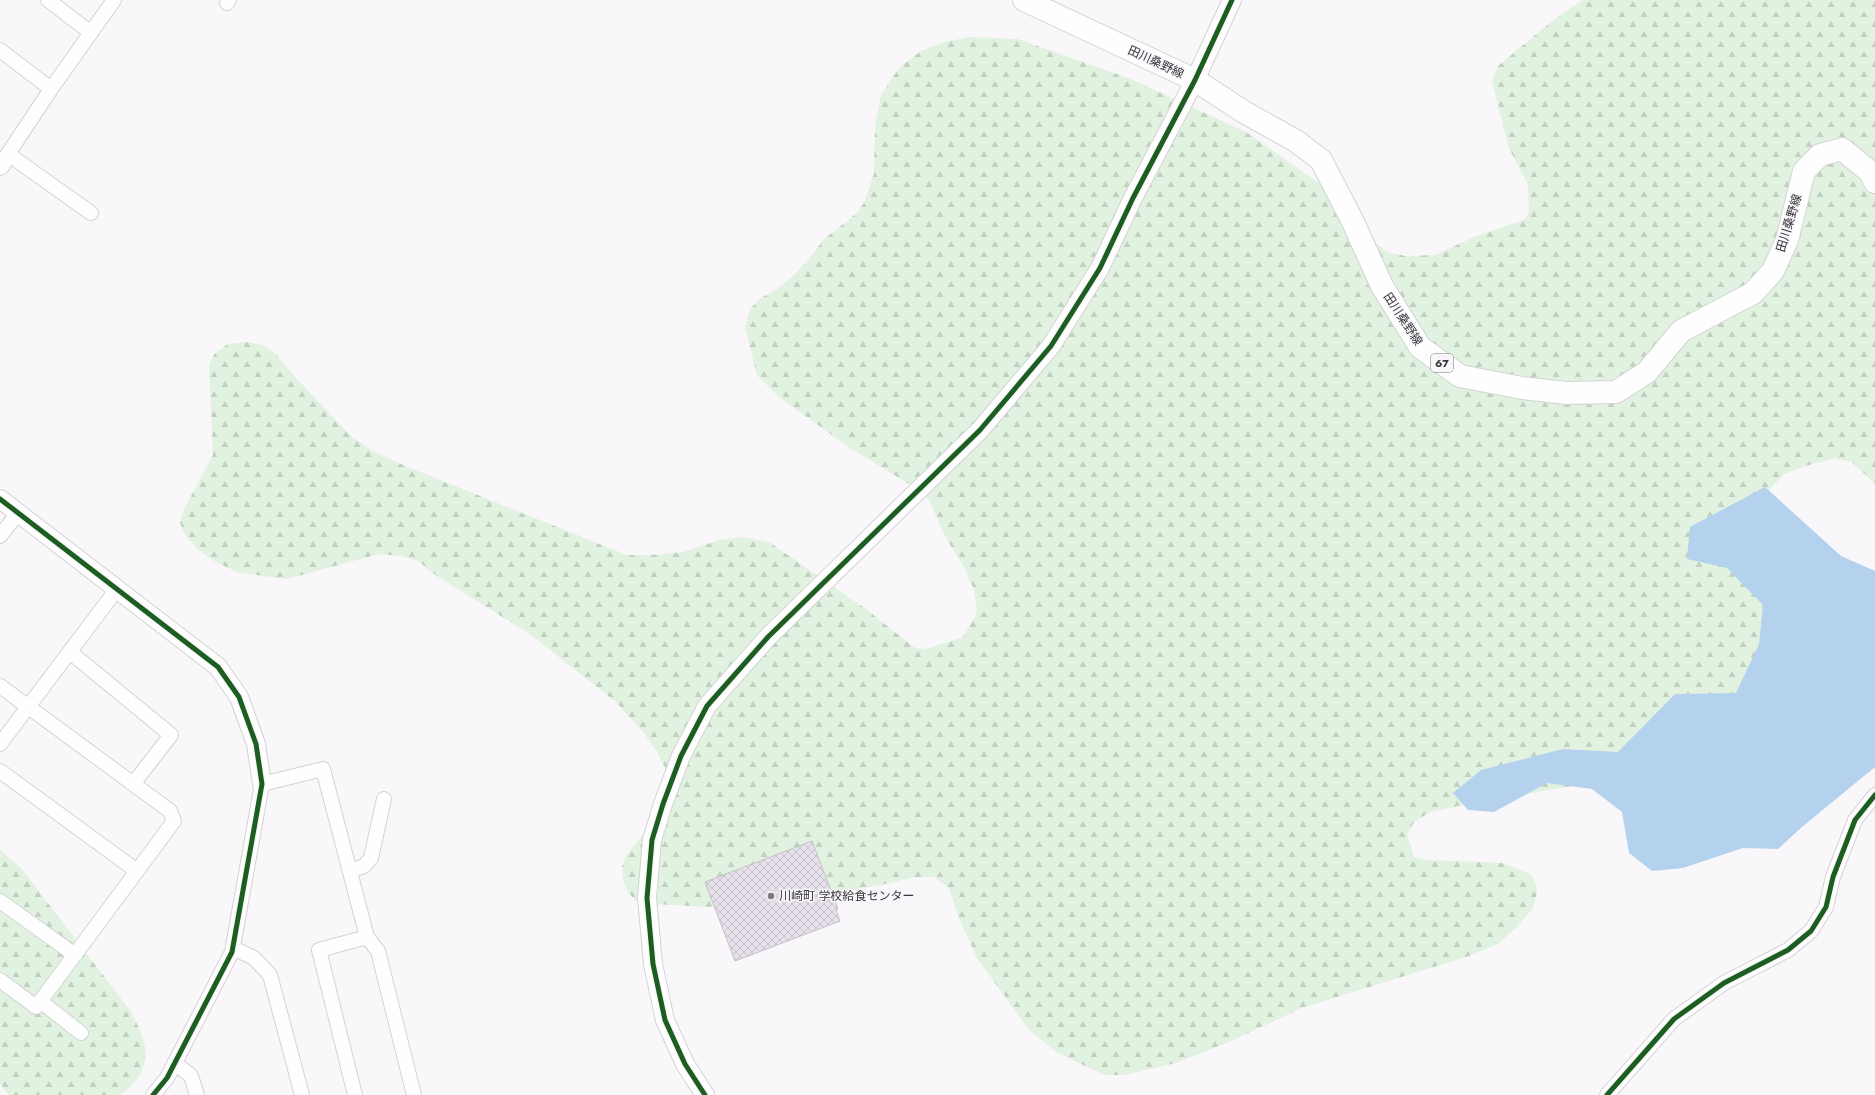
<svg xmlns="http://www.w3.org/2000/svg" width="1875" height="1095" font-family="Jost,'Noto Sans JP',sans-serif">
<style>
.forest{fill:url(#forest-firs)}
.water{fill:#b4d2ed}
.building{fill:url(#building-cross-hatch);stroke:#c2c1c3}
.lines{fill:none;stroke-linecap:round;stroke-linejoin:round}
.minor-casing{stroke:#d4d2d4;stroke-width:16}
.tertiary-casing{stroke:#d4d2d4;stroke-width:20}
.primary-casing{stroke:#d4d2d4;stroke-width:24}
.minor{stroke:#fefefe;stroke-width:14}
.tertiary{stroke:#fefefe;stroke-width:18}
.primary{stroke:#fefefe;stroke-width:22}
.cycleway-casing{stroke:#f9f6fb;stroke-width:8}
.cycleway{stroke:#1b5e20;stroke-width:5}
.poi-dot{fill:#7b7a7c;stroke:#f9f6fb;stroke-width:1.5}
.labels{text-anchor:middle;stroke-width:3;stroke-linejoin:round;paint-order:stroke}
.shield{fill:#f9f6fb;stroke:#717072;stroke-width:1}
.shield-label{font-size:11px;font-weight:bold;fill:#373638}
.street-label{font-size:12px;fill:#373638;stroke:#f9f6fb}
.poi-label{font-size:12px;fill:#373638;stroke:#f9f6fb;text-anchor:start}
</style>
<defs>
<pattern id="forest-firs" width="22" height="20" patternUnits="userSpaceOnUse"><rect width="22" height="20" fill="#e2f2e0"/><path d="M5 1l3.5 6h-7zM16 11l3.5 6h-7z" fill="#c2d0c1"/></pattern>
<pattern id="building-cross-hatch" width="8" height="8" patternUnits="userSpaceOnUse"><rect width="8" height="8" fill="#e7e1ec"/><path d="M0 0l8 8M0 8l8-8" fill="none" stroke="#c7c2cb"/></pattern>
</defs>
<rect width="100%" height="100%" fill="#f9f7fa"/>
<g class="forest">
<polygon points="1582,0 1875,0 1875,484 1852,462 1835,459 1815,463 1784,474 1768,491 1785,535 1749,686 1573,786 1482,801 1430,812 1414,822 1407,835 1414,857 1429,860 1503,863 1530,874 1536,884 1537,894 1533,908 1517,927 1498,944 1469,956 1302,1008 1229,1042 1176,1063 1124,1075 1104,1075 1056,1052 1029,1030 977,958 958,916 949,888 934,877 915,877 881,885 787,901 706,907 655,904 635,900 628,892 624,884 622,867 626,856 639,839 658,821 667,772 657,752 643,732 616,702 528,633 437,576 418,561 401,556 379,554 287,579 263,576 237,572 216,562 198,550 185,535 180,523 183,511 213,455 209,365 215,353 228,344 246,342 263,345 276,354 296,378 350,435 369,449 403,465 627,555 651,555 683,552 719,540 742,537 769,542 866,609 915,648 926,649 963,637 975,617 977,609 974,590 965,569 944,535 930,501 914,487 850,448 779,397 757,375 745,327 750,309 761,298 781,286 796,273 813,254 823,240 857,213 865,201 874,173 875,126 881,95 899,68 921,51 944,42 970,37 1018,39 1131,79 1246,132 1332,192 1375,243 1388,252 1405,256 1435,255 1474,237 1524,220 1529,212 1528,185 1509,148 1492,81 1498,66 1551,22"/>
<path d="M0 850 21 868 129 1009C149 1044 156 1066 121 1095H9L0 1084Z"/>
</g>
<polygon class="water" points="1765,487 1841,556 1875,571 1875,767 1802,827 1778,849 1743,848 1683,868 1652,871 1629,853 1622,812 1592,789 1547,783 1494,812 1468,810 1453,793 1481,770 1563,749 1618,752 1675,694 1736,693 1759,644 1763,605 1727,568 1687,559 1690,527"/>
<polygon class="building" points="812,841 838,909 836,910 840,921 735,961 705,882"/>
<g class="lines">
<g class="minor-casing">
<g id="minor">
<polyline points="48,0 91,33"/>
<polyline points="227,3 229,0"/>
<polyline points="0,50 51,89"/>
<polyline points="8,154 91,213"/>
<polyline points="0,161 2,163 51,89 114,0"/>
<polyline points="0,536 18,513"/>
<polyline points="70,652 171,735 133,784"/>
<polyline points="0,686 170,811 174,821 36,1007 0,980"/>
<polyline points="0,744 117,589"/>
<polyline points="0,771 137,871"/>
<polyline points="350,871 364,866 371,858 384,799"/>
<polyline points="0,901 75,955"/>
<polyline points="233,948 254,958 270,975 302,1095"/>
<polyline points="40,1001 81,1033"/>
<polyline points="175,1063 191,1076 197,1095"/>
<polyline points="153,1095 167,1078 232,952 262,784 323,769 367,937 378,951 414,1095"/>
<polyline points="355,1095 319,950 367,937"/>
<polyline points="1607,1095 1674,1019 1724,983 1788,950 1811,931 1826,907 1833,877 1855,820 1875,795"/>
</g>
</g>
<g class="tertiary-casing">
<g id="tertiary">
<polyline points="0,166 2,163"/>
<polyline points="0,499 218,667 239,697 256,744 262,784"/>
<polyline points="705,1095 685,1064 665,1020 653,964 647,898 652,840 663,804 681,756 707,706 768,637 980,430 1051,346 1100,268 1133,198 1195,80 1232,0"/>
</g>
</g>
<g class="primary-casing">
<polyline id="primary" points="1024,0 1195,80 1244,112 1296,141 1321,160 1353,222 1382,286 1420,347 1460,376 1522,388 1566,393 1616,392 1647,372 1681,331 1753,293 1773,271 1787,240 1804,171 1820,155 1842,149 1870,172 1875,182"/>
</g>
<use href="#minor" class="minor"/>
<use href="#tertiary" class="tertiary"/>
<use href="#primary" class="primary"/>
<g class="cycleway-casing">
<g id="cycleway">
<polyline points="0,499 218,667 239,697 256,744 262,784 232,952 167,1078 153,1095"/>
<polyline points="705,1095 685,1064 665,1020 653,964 647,898 652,840 663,804 681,756 707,706 768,637 980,430 1051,346 1100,268 1133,198 1195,80 1232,0"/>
<polyline points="1607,1095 1674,1019 1724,983 1788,950 1811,931 1826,907 1833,877 1855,820 1875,795"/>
</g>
</g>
<use href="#cycleway" class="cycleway"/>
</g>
<circle class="poi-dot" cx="771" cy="896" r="4"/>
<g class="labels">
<rect class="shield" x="1431" y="354" width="22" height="18" rx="3"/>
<g class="shield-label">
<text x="1442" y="367">67</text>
</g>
<g class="street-label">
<text transform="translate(1156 62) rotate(25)" y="4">田川桑野線</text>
<text transform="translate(1789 223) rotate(-73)" y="4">田川桑野線</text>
<text transform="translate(1403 319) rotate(57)" y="4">田川桑野線</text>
</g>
<g class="poi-label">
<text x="779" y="900">川崎町 学校給食センター</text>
</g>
</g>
</svg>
